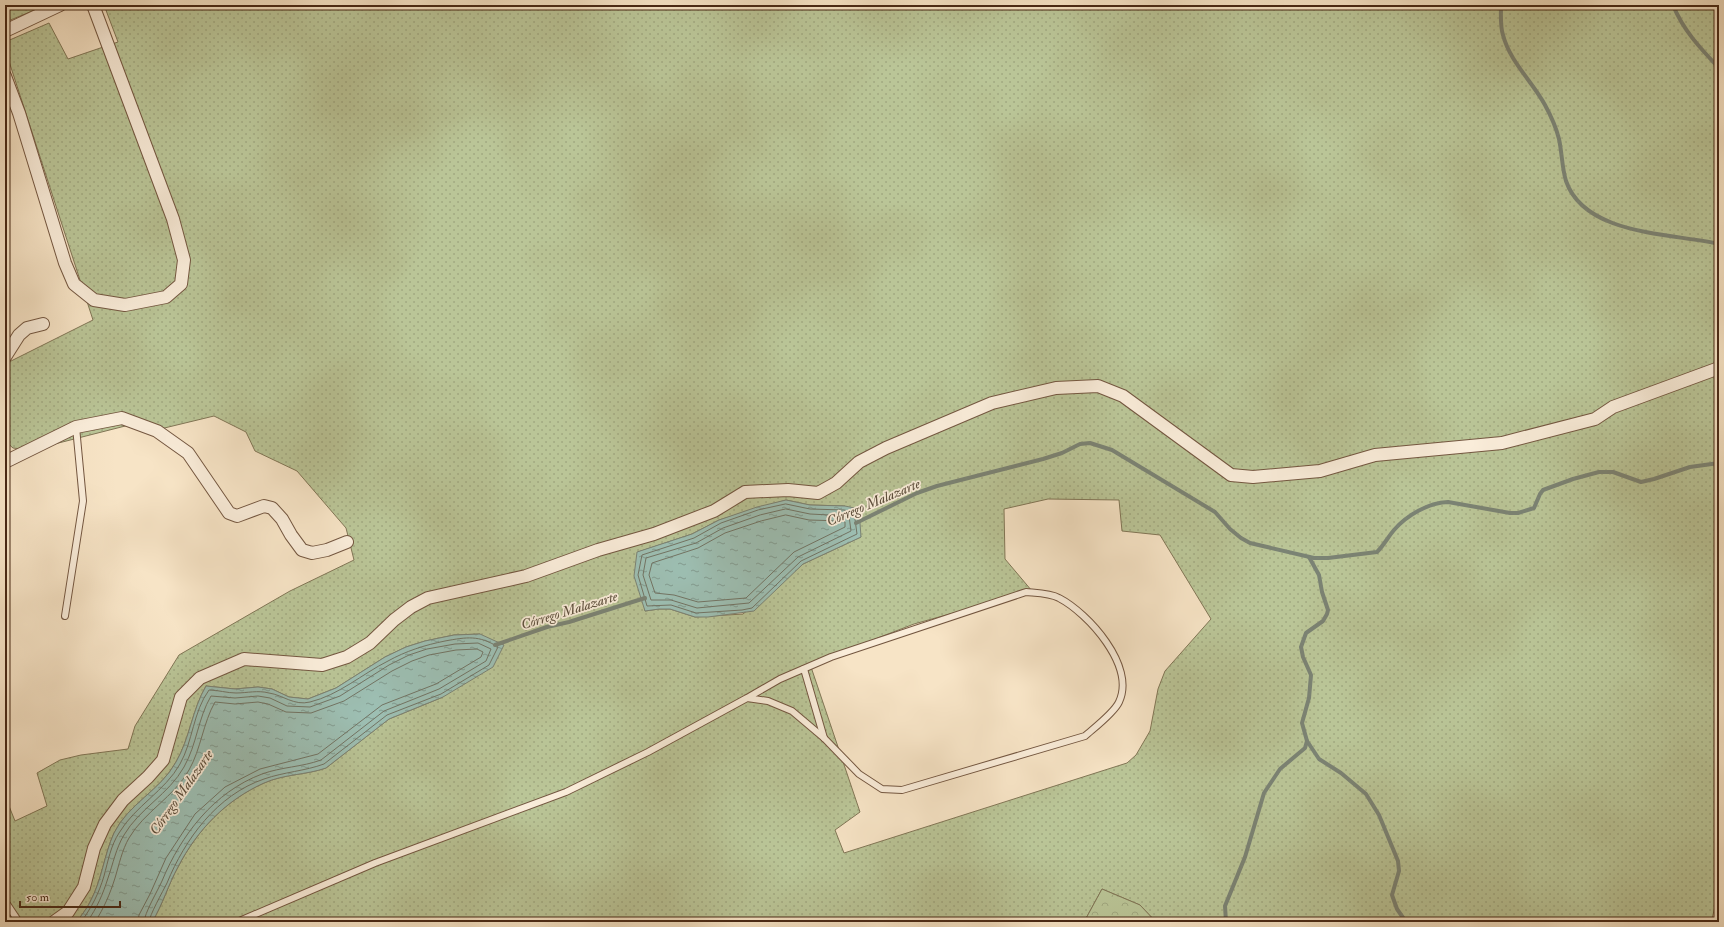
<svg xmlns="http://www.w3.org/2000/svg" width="1724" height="927" font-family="'IM FELL Double Pica',serif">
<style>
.grass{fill:url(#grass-dots);stroke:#817656;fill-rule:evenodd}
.forest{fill:url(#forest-crowns);stroke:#817656}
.water{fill:url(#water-ripples);stroke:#7b8374}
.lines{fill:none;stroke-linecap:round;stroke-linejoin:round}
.shore{stroke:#727464;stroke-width:1}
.stream{stroke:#7b8374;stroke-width:4}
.lane-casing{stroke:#745741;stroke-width:8}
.street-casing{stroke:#745741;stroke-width:14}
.lane{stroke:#faedda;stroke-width:6}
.street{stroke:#faedda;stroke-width:12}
.labels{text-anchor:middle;stroke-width:3.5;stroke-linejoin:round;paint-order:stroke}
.water-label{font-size:14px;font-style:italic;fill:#5d4e3c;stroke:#faedda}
</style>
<defs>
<pattern id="grass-dots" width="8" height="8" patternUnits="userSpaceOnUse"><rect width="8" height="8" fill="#bac597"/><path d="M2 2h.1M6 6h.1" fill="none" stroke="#a1a981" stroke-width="1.8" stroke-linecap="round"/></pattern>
<pattern id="forest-crowns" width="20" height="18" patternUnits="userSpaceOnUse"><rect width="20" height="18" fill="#bac597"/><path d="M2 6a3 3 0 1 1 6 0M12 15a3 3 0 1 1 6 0" fill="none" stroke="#a1a981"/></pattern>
<pattern id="water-ripples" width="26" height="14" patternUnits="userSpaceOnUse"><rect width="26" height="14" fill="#9dbfb3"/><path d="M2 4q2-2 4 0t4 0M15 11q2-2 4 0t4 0" fill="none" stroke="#829b90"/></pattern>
</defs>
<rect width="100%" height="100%" fill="#f7e4c6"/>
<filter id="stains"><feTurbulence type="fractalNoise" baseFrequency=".005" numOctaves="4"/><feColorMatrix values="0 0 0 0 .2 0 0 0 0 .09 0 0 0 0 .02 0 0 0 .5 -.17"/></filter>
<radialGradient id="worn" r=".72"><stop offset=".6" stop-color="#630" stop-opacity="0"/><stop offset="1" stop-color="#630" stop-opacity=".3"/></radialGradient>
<g class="grass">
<polygon points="5,5 47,5 8,21 5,13"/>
<path d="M104 5H1719V889L1712 919 1713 922H1156L1140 905 1102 889 1084 922H152C163 904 168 885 178 867 197 830 226 800 264 783 284 774 306 775 326 768L389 719 443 697 480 634 454 635 425 641 406 647 385 657 336 688 308 699 289 697 272 689 258 687 235 689 206 686C192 710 190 738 176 762 161 790 128 804 114 833 104 855 102 880 90 902 87 909 81 915 77 922H5V796L15 821 47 806 37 773 60 760 81 755 128 749 135 726 179 655 290 591 354 560 346 528 297 471 255 451 246 432 214 416 152 431 137 423 31 450 13 448 5 441V364L93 320 5 49V42L49 23 68 59 118 42ZM1048 499 1119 500 1122 531 1160 535 1211 619 1165 671 1158 689 1150 731 1136 755 1127 763 844 853 835 830 860 812 810 664 914 624 1032 591 1005 559 1004 509ZM786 500 810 505 845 506 861 537 803 564 743 614 695 617 670 609H659L645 611 638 552 692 534 719 520Z"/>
</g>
<polygon class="forest" points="1102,889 1140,905 1156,922 1084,922"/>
<g class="water">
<polygon points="786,500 810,505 845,506 859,509 861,537 803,564 754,611 708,617 695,617 670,609 659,609 645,611 634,576 637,552 692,534 719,520 757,507"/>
<path d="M480 634 504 645 493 667 443 697 389 719 326 768C306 775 284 774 264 783 226 800 197 830 178 867 168 885 163 904 152 922H77C81 915 87 909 90 902 102 880 104 855 114 833 128 804 161 790 176 762 190 738 192 710 206 686L235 689 258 687 272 689 289 697 308 699 336 688 385 657 406 647 425 641 454 635Z"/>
</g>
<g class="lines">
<g class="shore">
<polygon points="786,504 810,509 844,510 854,512 857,534 801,561 752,608 742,610 696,613 671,605 647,606 638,575 642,555 694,538 721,523 758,510"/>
<polygon points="786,509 810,514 849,516 851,531 798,557 749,603 697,608 671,600 651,600 643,575 646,558 696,543 723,528 760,515"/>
<polygon points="786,515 809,520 843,521 845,522 845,527 794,552 746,598 698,602 674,595 655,593 649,575 652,563 698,548 725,533 761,521"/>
<path d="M81 922C92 907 99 893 104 876 108 861 111 845 119 833 135 806 165 791 180 764 193 741 193 712 209 690 218 690 227 693 236 693 247 693 258 690 269 693 283 695 294 706 310 702 339 695 362 674 388 661 406 651 425 645 445 641 467 637 479 635 498 647L489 665 441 694 387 715 324 764C305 771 284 772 264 779 217 795 185 839 167 883 163 891 149 916 149 922"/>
<path d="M87 922C97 908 103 894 108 878 113 864 116 848 124 835 139 809 169 794 184 767 197 744 198 718 211 696L235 698 258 696 270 698 287 706 310 707 340 696 389 665 409 655 427 649 455 644 478 643 491 649 486 661 439 689 384 711 321 760C302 767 281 767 262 774 214 792 181 835 162 881 158 890 144 914 144 922"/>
<path d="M95 922C104 908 110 894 115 878 119 865 122 850 129 838 144 812 174 797 189 770 201 749 203 723 215 702L235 704 258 702 268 704 286 712 311 713 344 701 392 671 412 661 429 655 456 650 477 649 483 652 481 657 436 684 382 705 318 754 260 769 225 787 195 814 166 858 150 894 139 915 138 922"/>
</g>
<g class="stream">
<path d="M1501 5C1501 15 1500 26 1503 35 1510 62 1532 81 1545 105 1551 116 1556 127 1559 139 1562 153 1562 168 1566 181 1585 236 1672 233 1719 244"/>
<path d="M1673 5C1683 30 1700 48 1719 68"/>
<path d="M856 523 917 493 937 486 1043 459 1062 453 1080 444 1090 443 1112 450 1215 512 1230 529 1241 538 1250 543 1314 558H1328L1377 552C1384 545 1388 537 1394 530 1407 515 1428 503 1448 502L1510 513H1518L1534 508 1540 494 1543 490 1573 479 1599 472H1613L1641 482 1654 479 1690 467 1719 463"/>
<polyline points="1309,557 1319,575 1322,592 1328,610 1327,614 1323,621 1306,633 1301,647 1303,657 1311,675 1309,698 1302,723 1307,741 1319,759 1341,773 1366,794 1379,815 1398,861 1399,871 1392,895 1397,909 1406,922"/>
<polyline points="495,645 547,627 569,622 645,598"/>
<polyline points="1226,922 1225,906 1245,857 1264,793 1280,769 1305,748 1307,741"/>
</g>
<g class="lane-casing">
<g id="lane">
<polyline points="65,616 83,501 76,427"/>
<polyline points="804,669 824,738"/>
<polyline points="5,901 19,922"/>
<path d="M237 922 375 863 566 792 648 752 747 698 780 679 831 657 1026 592C1036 593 1050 593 1059 598 1088 613 1136 666 1119 702 1114 713 1094 728 1085 736L902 790 882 789 859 774 824 738 792 711 768 701 747 698"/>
</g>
</g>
<g class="street-casing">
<g id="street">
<polyline points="5,31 60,5"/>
<polyline points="5,76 19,113 65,263 74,284 94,300 125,305 166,297 181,284 184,260 173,219 93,5"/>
<polyline points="5,357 19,335 27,328 43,324"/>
<polyline points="5,462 76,427 122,418 157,431 188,453 229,513 237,516 264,506 272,508 282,519 291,535 302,550 312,553 327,550 347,542"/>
<polyline points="54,922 68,912 84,887 94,848 105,824 123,800 148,777 163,760 181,697 200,678 244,659 322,665 347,657 370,643 394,620 411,607 428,598 526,576 598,550 654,534 714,511 745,492 788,490 818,493 836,483 859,462 886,448 992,403 1056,388 1098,386 1123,396 1231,475 1253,477 1320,471 1375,455 1502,443 1595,419 1613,407 1719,368"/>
</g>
</g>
<use href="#lane" class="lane"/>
<use href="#street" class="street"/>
</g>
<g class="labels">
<g class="water-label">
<text transform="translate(873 502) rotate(-23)" y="5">Córrego Malazarte</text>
<text transform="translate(569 610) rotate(-17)" y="5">Córrego Malazarte</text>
<text transform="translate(181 792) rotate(-55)" y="5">Córrego Malazarte</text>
</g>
</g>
<rect width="1724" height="927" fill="none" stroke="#f7e4c6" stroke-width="20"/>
<rect x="6" y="6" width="1712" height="915" fill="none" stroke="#482815" stroke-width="2"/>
<rect x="10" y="10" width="1704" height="907" fill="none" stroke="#482815"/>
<path d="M20 901v6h100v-6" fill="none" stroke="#482815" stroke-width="2"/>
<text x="26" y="901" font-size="12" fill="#482815" stroke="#faedda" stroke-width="3" paint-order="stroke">50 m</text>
<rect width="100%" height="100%" filter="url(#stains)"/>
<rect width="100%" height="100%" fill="url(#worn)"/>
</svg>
